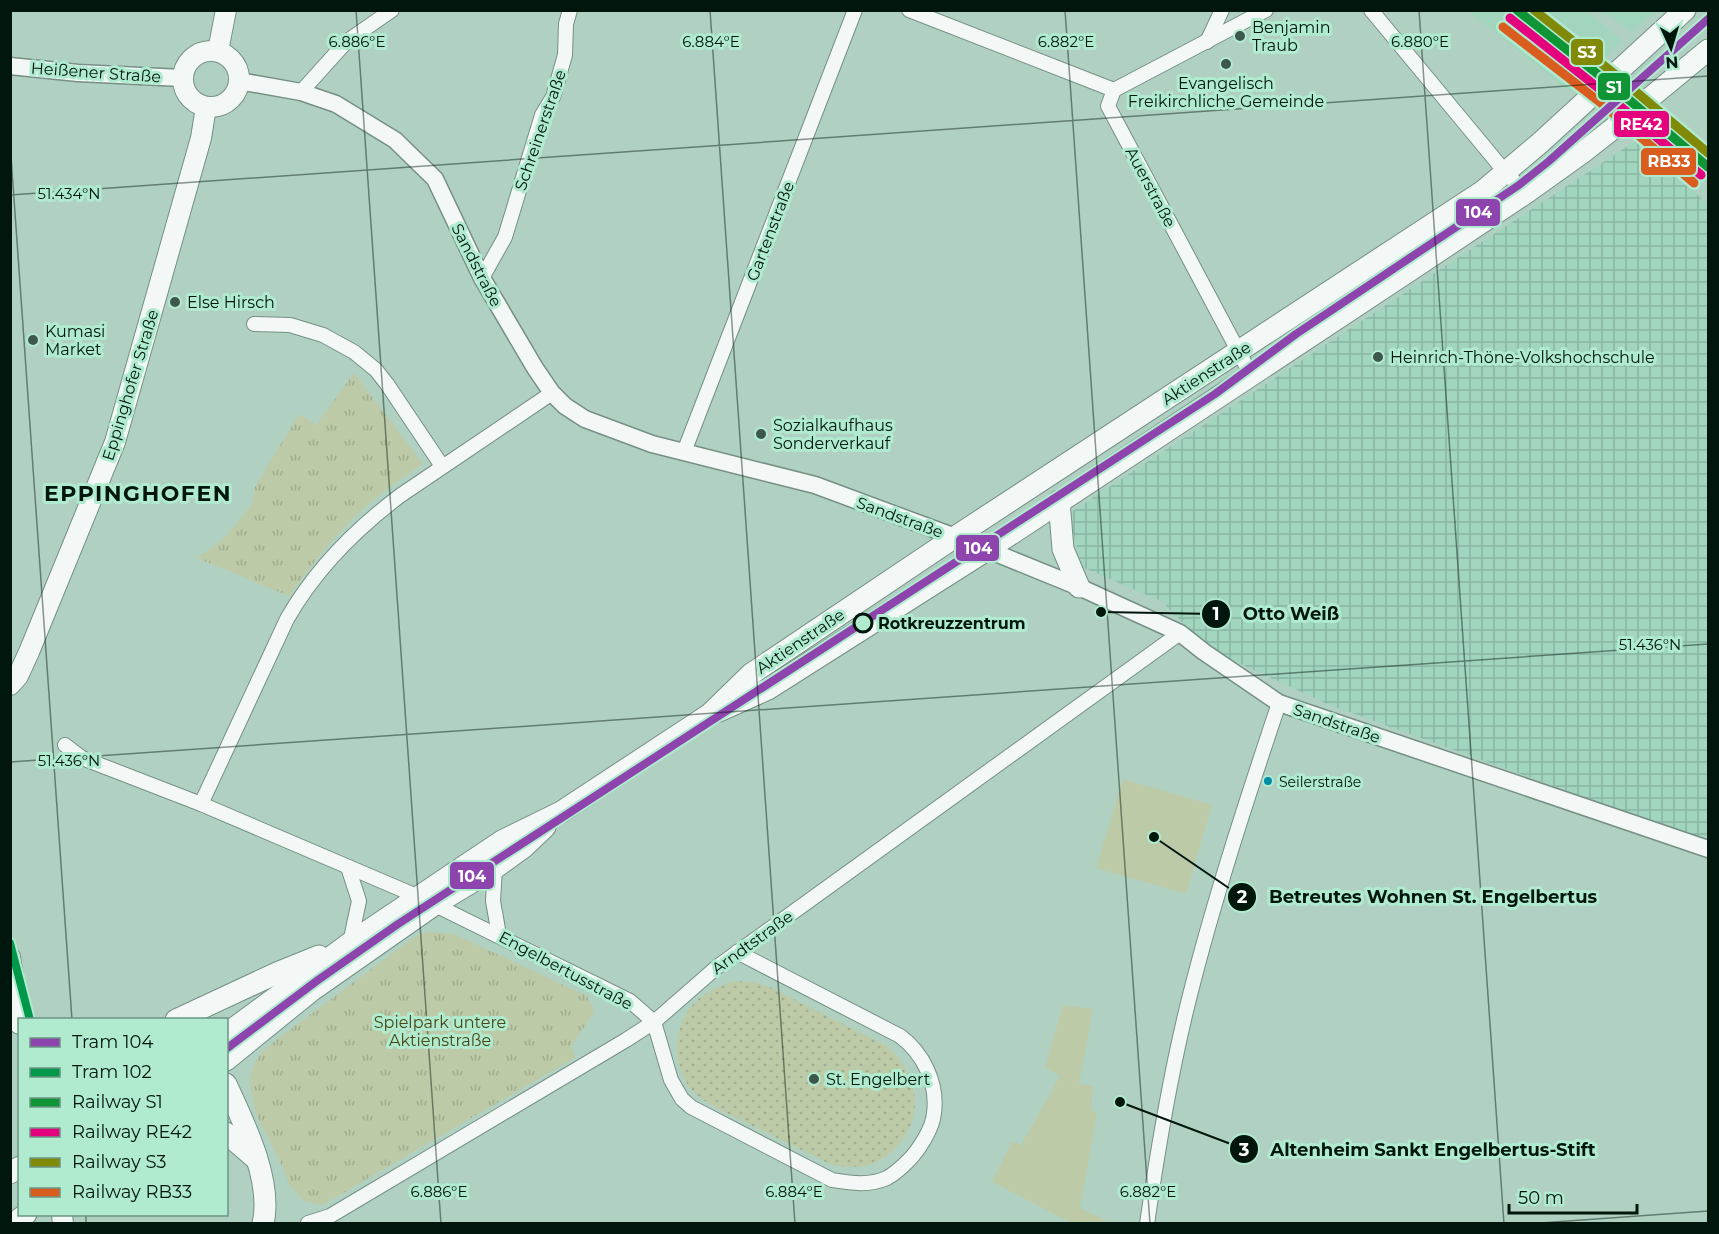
<svg xmlns="http://www.w3.org/2000/svg" width="1719" height="1234" font-family="Montserrat,sans-serif">
<style>
.built{fill:#a1d5be}
.industrial{fill:url(#industrial-grid)}
.grass{fill:#bccaa7}
.park{fill:url(#park-tufts)}
.garden{fill:url(#garden-dots)}
.lines{fill:none;stroke-linecap:round;stroke-linejoin:round}
.minor-casing{stroke:#758f84;stroke-width:16}
.tertiary-casing{stroke:#758f84;stroke-width:19}
.secondary-casing{stroke:#758f84;stroke-width:22}
.primary-casing{stroke:#758f84;stroke-width:23}
.minor{stroke:#f3f8f6;stroke-width:14}
.tertiary{stroke:#f3f8f6;stroke-width:16}
.secondary{stroke:#f3f8f6;stroke-width:20}
.primary{stroke:#f3f8f6;stroke-width:21}
.rail-1-casing{stroke:#b0ebd0;stroke-width:14}
.rail-2-casing{stroke:#b0ebd0;stroke-width:14}
.rail-3-casing{stroke:#b0ebd0;stroke-width:14}
.rail-4-casing{stroke:#b0ebd0;stroke-width:14}
.rail-1{stroke:#0f9535;stroke-width:9}
.rail-2{stroke:#e5007d;stroke-width:9}
.rail-3{stroke:#808a06;stroke-width:9}
.rail-4{stroke:#da5d20;stroke-width:9}
.tram-1-casing{stroke:#b0ebd0;stroke-width:12}
.tram-2-casing{stroke:#b0ebd0;stroke-width:12}
.tram-1{stroke:#8e44ad;stroke-width:8}
.tram-2{stroke:#00984a;stroke-width:8}
.ticks{fill:none;stroke:#01160d;stroke-width:1.5;stroke-opacity:0.45}
.poi-dot{fill:#3e574c;stroke:#b0ebd0;stroke-width:2}
.stop-dot{fill:#b0ebd0;stroke:#01160d;stroke-width:3}
.bus-dot{fill:#008ca7;stroke:#b0ebd0;stroke-width:2}
.labels{text-anchor:middle;stroke-width:6;stroke-linejoin:round;paint-order:stroke}
.bus-label{font-size:14px;fill:#01160d;stroke:#b0ebd0;text-anchor:start}
.poi-label{font-size:16px;fill:#01160d;stroke:#b0ebd0;text-anchor:start}
.street-label{font-size:16px;fill:#01160d;stroke:#b0ebd0}
.stop-label{font-size:16px;font-weight:bold;fill:#01160d;stroke:#b0ebd0;text-anchor:start}
.park-label{font-size:16px;fill:#494613;stroke:#b0ebd0}
.district-label{font-size:22px;font-weight:bold;letter-spacing:1.5px;fill:#01160d;stroke:#b0ebd0}
.ticks-label{font-size:15px;text-anchor:middle;fill:#01160d;stroke:#b0ebd0;stroke-width:6;stroke-linejoin:round;paint-order:stroke}
.leader{fill:none;stroke:#01160d;stroke-width:2}
.callout-dot{fill:#01160d;stroke:#b0ebd0;stroke-width:2}
.mark-label{font-size:18px;text-anchor:middle;font-weight:bold;fill:#fff}
.callout-label{font-size:18px;text-anchor:middle;font-weight:bold;fill:#01160d;stroke:#b0ebd0;stroke-width:6;stroke-linejoin:round;paint-order:stroke}
.line-badge{stroke:#b0ebd0;stroke-width:2}
.badge-label{font-size:16px;text-anchor:middle;font-weight:bold;fill:#fff}
</style>
<defs>
<pattern id="industrial-grid" width="8" height="8" patternUnits="userSpaceOnUse" patternTransform="scale(1.5)"><rect width="8" height="8" fill="#a1d5be"/><path d="M0 4h8M4 0v8" fill="none" stroke="#89b6a2"/></pattern>
<pattern id="park-tufts" width="24" height="20" patternUnits="userSpaceOnUse" patternTransform="scale(1.5)"><rect width="24" height="20" fill="#bccaa7"/><path d="M3 7l-1-3M5 7V3M7 7l1-3M15 17l-1-3M17 17v-4M19 17l1-3" fill="none" stroke="#a0ad8f"/></pattern>
<pattern id="garden-dots" width="8" height="8" patternUnits="userSpaceOnUse" patternTransform="scale(1.5)"><rect width="8" height="8" fill="#bccaa7"/><path d="M2 2h.1M6 6h.1" fill="none" stroke="#a0ad8f" stroke-width="1.8" stroke-linecap="round"/></pattern>
</defs>
<rect width="100%" height="100%" fill="#b0d1c2"/>
<g class="built">
<polygon points="1468,11 1587,11 1622,41 1570,92"/>
<polygon points="1602,11 1656,11 1632,32"/>
</g>
<polygon class="industrial" points="1640,138 1708,205 1708,842 1327,704 1211,650 1161,601 1082,567 1068,514"/>
<g class="grass">
<polygon points="1123,779 1212,805 1186,894 1096,868"/>
<polygon points="1063,1005 1093,1009 1079,1084 1093,1086 1091,1109 1097,1114 1080,1208 1111,1223 1072,1223 992,1182 1012,1141 1021,1145 1060,1076 1045,1067"/>
</g>
<g class="park">
<path d="M354 373 423 464C400 480 377 495 357 515 331 539 310 567 289 596L197 558 223 539 251 506 255 487 299 414 316 425Z"/>
<polygon points="429,932 454,934 587,996 594,1012 571,1047 576,1057 323,1205 304,1201 289,1185 284,1170 255,1112 249,1080 254,1064 262,1052 276,1040 417,935"/>
</g>
<path class="garden" d="M735 981 754 982 770 987 885 1045C926 1076 926 1135 878 1161 865 1169 846 1167 832 1165 805 1152 777 1138 750 1125 733 1116 713 1108 698 1096 678 1080 672 1048 681 1025 691 999 710 988 735 981Z"/>
<g class="lines">
<g class="minor-casing">
<g id="minor">
<polyline points="909,10 1114,90"/>
<polyline points="1371,10 1506,173 1526,193"/>
<polyline points="1207,42 1222,10"/>
<polyline points="301,92 346,42 392,10"/>
<polyline points="482,278 505,237 542,115 553,97 565,55 566,24 570,10"/>
<polyline points="254,324 290,325 323,335 354,352 376,370 387,384 442,466"/>
<polyline points="1251,375 1108,106 1114,90 1266,10"/>
<polyline points="684,452 855,10"/>
<path d="M65 745 82 758 201 804 419 897 630 1001 654 1022 671 1080 682 1099 691 1107 832 1180C851 1183 869 1186 887 1178 894 1174 902 1167 908 1161 919 1150 933 1128 934 1113 938 1083 923 1053 900 1036L737 952"/>
<path d="M201 804 287 619C315 570 357 528 401 495L552 393"/>
<polyline points="348,867 359,901 350,943"/>
<polyline points="495,868 493,901 499,935"/>
<polyline points="308,1223 330,1216 626,1040 654,1022 717,967 1180,633"/>
<path d="M1147 1224C1158 1147 1171 1070 1190 995 1215 896 1247 799 1279 703"/>
</g>
</g>
<g class="tertiary-casing">
<g id="tertiary">
<polyline points="10,66 78,73 182,78"/>
<polyline points="239,81 301,92 336,104 395,140 435,179 482,278 535,368 552,393 565,406 585,419 652,444 815,485 966,541 1079,587 1180,633 1204,652 1279,703 1708,849"/>
</g>
</g>
<g class="secondary-casing">
<g id="secondary">
<circle cx="211" cy="79" r="28"/>
<polyline points="218,51 226,10"/>
<polyline points="10,685 18,676 29,652 115,442 201,138 206,107"/>
<polyline points="10,957 20,1023"/>
<polyline points="62,1214 63,1224"/>
</g>
</g>
<g class="primary-casing">
<g id="primary">
<polyline points="1059,501 1063,549 1079,587"/>
<polyline points="719,711 768,689 987,550 1406,273 1526,193 1582,153 1610,131 1708,50"/>
<polyline points="176,1020 277,973 319,956"/>
<polyline points="19,1023 20,1023"/>
<polyline points="226,1034 350,943 460,869 502,841 561,812 710,714 751,674 955,537 1483,191 1540,143 1685,10"/>
<polyline points="226,1060 311,991 434,905 495,868 524,847 545,827"/>
<path d="M226 1084C244 1123 273 1181 263 1224"/>
<polyline points="226,1133 255,1158"/>
<polyline points="10,1173 20,1167"/>
<polyline points="13,1224 26,1214"/>
</g>
</g>
<use href="#minor" class="minor"/>
<use href="#tertiary" class="tertiary"/>
<use href="#secondary" class="secondary"/>
<use href="#primary" class="primary"/>
<g class="rail-1-casing">
<polyline id="rail-1" points="1517,10 1614,87 1708,167"/>
</g>
<g class="rail-2-casing">
<polyline id="rail-2" points="1510,18 1607,95 1701,175"/>
</g>
<g class="rail-3-casing">
<polyline id="rail-3" points="1534,10 1621,79 1708,153"/>
</g>
<g class="rail-4-casing">
<polyline id="rail-4" points="1503,27 1601,103 1694,183"/>
</g>
<use href="#rail-1" class="rail-1"/>
<use href="#rail-2" class="rail-2"/>
<use href="#rail-3" class="rail-3"/>
<use href="#rail-4" class="rail-4"/>
<g class="tram-1-casing">
<polyline id="tram-1" points="226,1049 318,980 398,924 1215,394 1296,334 1519,185 1549,161 1708,19"/>
</g>
<g class="tram-2-casing">
<polyline id="tram-2" points="10,943 30,1020"/>
</g>
<use href="#tram-1" class="tram-1"/>
<use href="#tram-2" class="tram-2"/>
</g>
<path class="ticks" d="M356 10 441 1224M710 10 795 1224M1065 10 1150 1224M1419 10 1504 1224M10 142 72 1020M10 195 1708 76M10 762 1708 644M86 1214V1224M1526 1224 1708 1211"/>
<g class="poi-dot">
<circle cx="1240" cy="36" r="6"/>
<circle cx="1226" cy="64" r="6"/>
<circle cx="175" cy="302" r="6"/>
<circle cx="33" cy="340" r="6"/>
<circle cx="1378" cy="357" r="6"/>
<circle cx="761" cy="434" r="6"/>
<circle cx="814" cy="1079" r="6"/>
</g>
<circle class="stop-dot" cx="863" cy="623" r="9"/>
<circle class="bus-dot" cx="1268" cy="781" r="5"/>
<g class="labels">
<g class="bus-label">
<text x="1279" y="787">Seilerstraße</text>
</g>
<g class="poi-label">
<text x="1252" y="33">Benjamin<tspan x="1252" dy="18">Traub</tspan></text>
<text x="1226" y="89" text-anchor="middle">Evangelisch<tspan x="1226" dy="18">Freikirchliche Gemeinde</tspan></text>
<text x="187" y="308">Else Hirsch</text>
<text x="45" y="337">Kumasi<tspan x="45" dy="18">Market</tspan></text>
<text x="1390" y="363">Heinrich-Thöne-Volkshochschule</text>
<text x="773" y="431">Sozialkaufhaus<tspan x="773" dy="18">Sonderverkauf</tspan></text>
<text x="826" y="1085">St. Engelbert</text>
</g>
<g class="street-label">
<text transform="translate(96 72) rotate(4)" y="6">Heißener Straße</text>
<text transform="translate(540 130) rotate(-71)" y="6">Schreinerstraße</text>
<text transform="translate(1151 187) rotate(62)" y="6">Auerstraße</text>
<text transform="translate(770 231) rotate(-69)" y="6">Gartenstraße</text>
<text transform="translate(477 265) rotate(63)" y="6">Sandstraße</text>
<text transform="translate(1206 373) rotate(-33)" y="6">Aktienstraße</text>
<text transform="translate(130 385) rotate(-73)" y="6">Eppinghofer Straße</text>
<text transform="translate(900 517) rotate(20)" y="6">Sandstraße</text>
<text transform="translate(800 641) rotate(-34)" y="6">Aktienstraße</text>
<text transform="translate(1337 723) rotate(19)" y="6">Sandstraße</text>
<text transform="translate(752 942) rotate(-36)" y="6">Arndtstraße</text>
<text transform="translate(566 970) rotate(28)" y="6">Engelbertusstraße</text>
</g>
<g class="stop-label">
<text x="878" y="629">Rotkreuzzentrum</text>
</g>
<g class="park-label">
<text x="440" y="1028">Spielpark untere<tspan x="440" dy="18">Aktienstraße</tspan></text>
</g>
<g class="district-label">
<text x="138" y="501">EPPINGHOFEN</text>
</g>
</g>
<g class="ticks-label">
<text x="357" y="47">6.886°E</text>
<text x="711" y="47">6.884°E</text>
<text x="1066" y="47">6.882°E</text>
<text x="1420" y="47">6.880°E</text>
<text x="69" y="199">51.434°N</text>
<text x="1650" y="650">51.436°N</text>
<text x="69" y="766">51.436°N</text>
<text x="439" y="1197">6.886°E</text>
<text x="794" y="1197">6.884°E</text>
<text x="1148" y="1197">6.882°E</text>
</g>
<path class="leader" d="M1101 612L1216 614M1154 837L1242 897M1120 1102L1244 1149"/>
<g class="callout-dot">
<circle cx="1101" cy="612" r="6"/>
<circle cx="1154" cy="837" r="6"/>
<circle cx="1120" cy="1102" r="6"/>
<circle cx="1216" cy="614" r="15"/>
<circle cx="1242" cy="897" r="15"/>
<circle cx="1244" cy="1149" r="15"/>
</g>
<g class="mark-label">
<text x="1216" y="620">1</text>
<text x="1242" y="903">2</text>
<text x="1244" y="1156">3</text>
</g>
<g class="callout-label">
<text x="1291" y="620">Otto Weiß</text>
<text x="1433" y="903">Betreutes Wohnen St. Engelbertus</text>
<text x="1433" y="1156">Altenheim Sankt Engelbertus-Stift</text>
</g>
<g class="line-badge">
<rect x="1570" y="38" width="34" height="28" rx="6" fill="#808a06"/>
<rect x="1597" y="72" width="34" height="29" rx="6" fill="#0f9535"/>
<rect x="1613" y="110" width="57" height="28" rx="6" fill="#e5007d"/>
<rect x="1640" y="147" width="57" height="29" rx="6" fill="#da5d20"/>
<rect x="1455" y="198" width="46" height="29" rx="6" fill="#8e44ad"/>
<rect x="955" y="534" width="45" height="28" rx="6" fill="#8e44ad"/>
<rect x="449" y="861" width="46" height="29" rx="6" fill="#8e44ad"/>
</g>
<g class="badge-label">
<text x="1587" y="58">S3</text>
<text x="1614" y="93">S1</text>
<text x="1641" y="130">RE42</text>
<text x="1669" y="167">RB33</text>
<text x="1478" y="218">104</text>
<text x="978" y="554">104</text>
<text x="472" y="882">104</text>
</g>
<rect width="1719" height="1234" fill="none" stroke="#01160d" stroke-width="24"/>
<rect x="18" y="1018" width="210" height="198" fill="#b0ebd0" stroke="#6a9682" stroke-width="1.5"/>
<rect x="30" y="1038" width="30" height="9" fill="#8e44ad" stroke="#6a9682" stroke-width="1.5"/>
<text x="72" y="1048" font-size="18" fill="#01160d">Tram 104</text>
<rect x="30" y="1068" width="30" height="9" fill="#00984a" stroke="#6a9682" stroke-width="1.5"/>
<text x="72" y="1078" font-size="18" fill="#01160d">Tram 102</text>
<rect x="30" y="1098" width="30" height="9" fill="#0f9535" stroke="#6a9682" stroke-width="1.5"/>
<text x="72" y="1108" font-size="18" fill="#01160d">Railway S1</text>
<rect x="30" y="1128" width="30" height="9" fill="#e5007d" stroke="#6a9682" stroke-width="1.5"/>
<text x="72" y="1138" font-size="18" fill="#01160d">Railway RE42</text>
<rect x="30" y="1158" width="30" height="9" fill="#808a06" stroke="#6a9682" stroke-width="1.5"/>
<text x="72" y="1168" font-size="18" fill="#01160d">Railway S3</text>
<rect x="30" y="1188" width="30" height="9" fill="#da5d20" stroke="#6a9682" stroke-width="1.5"/>
<text x="72" y="1198" font-size="18" fill="#01160d">Railway RB33</text>
<g transform="translate(1671 48) rotate(176)" stroke="#b0ebd0" stroke-width="4.5" paint-order="stroke">
<path d="M0-4.5L10 22L0 15L-10 22Z" fill="#01160d"/>
<text y="-9" font-size="16" font-weight="bold" text-anchor="middle" fill="#01160d">N</text>
</g>
<path d="M1509 1204v9h128v-9" fill="none" stroke="#01160d" stroke-width="3"/>
<text x="1518" y="1204" font-size="18" fill="#01160d" stroke="#b0ebd0" stroke-width="4.5" paint-order="stroke">50 m</text>
</svg>
